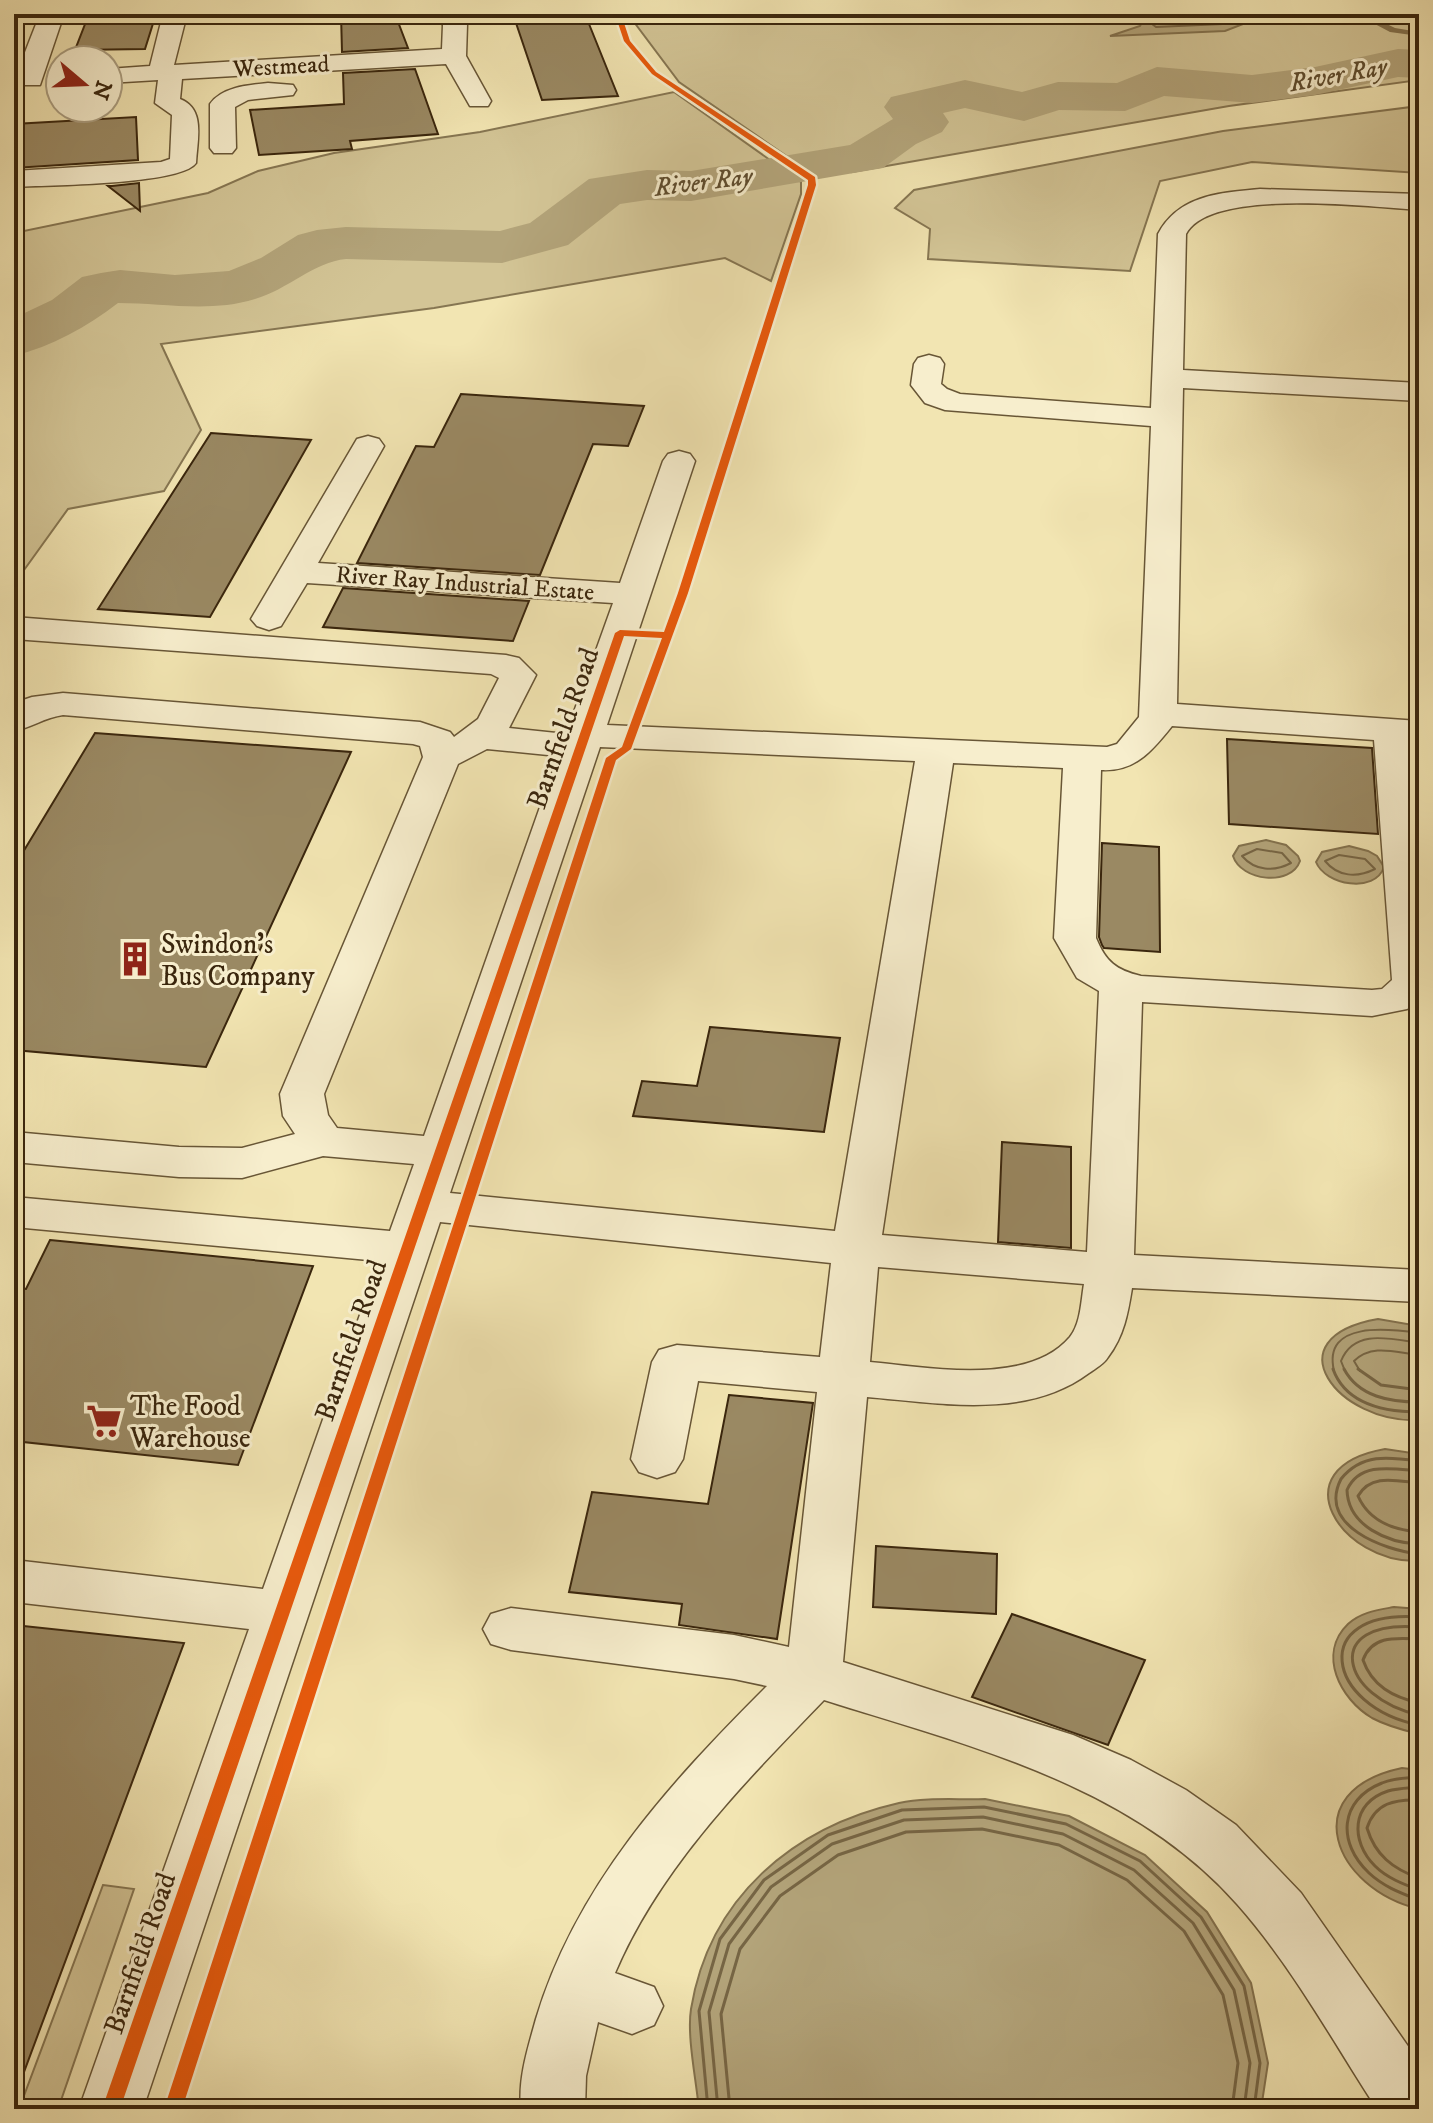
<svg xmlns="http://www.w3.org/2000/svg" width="1433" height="2123" font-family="'IM FELL DW Pica',serif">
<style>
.green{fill:#d3c596;stroke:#867652;stroke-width:2}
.water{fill:#b3a47a;stroke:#83724e;stroke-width:2}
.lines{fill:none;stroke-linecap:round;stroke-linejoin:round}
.shore-far1{stroke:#766544;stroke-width:2}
.shore{stroke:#766544;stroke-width:3}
.stream{fill:#83724e;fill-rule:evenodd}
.river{fill:#b3a47a;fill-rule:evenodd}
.building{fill:#9a8963;stroke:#3a260d;stroke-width:2}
.minor-casing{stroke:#685636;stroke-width:3}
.minor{fill:#f7eecd;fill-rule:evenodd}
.cycleway-casing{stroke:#f7eecd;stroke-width:5}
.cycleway{fill:#e8590c;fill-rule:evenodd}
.labels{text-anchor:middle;stroke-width:6;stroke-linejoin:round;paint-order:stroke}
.far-street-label{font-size:24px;fill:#3a260d;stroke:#f7eecd}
.far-water-label{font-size:26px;font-style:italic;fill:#5e4c2e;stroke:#f7eecd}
.street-label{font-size:28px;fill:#3a260d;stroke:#f7eecd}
.poi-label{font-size:28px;fill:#3a260d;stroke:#f7eecd;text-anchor:start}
</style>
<rect width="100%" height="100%" fill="#f2e5b2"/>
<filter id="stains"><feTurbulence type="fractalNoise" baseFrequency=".0025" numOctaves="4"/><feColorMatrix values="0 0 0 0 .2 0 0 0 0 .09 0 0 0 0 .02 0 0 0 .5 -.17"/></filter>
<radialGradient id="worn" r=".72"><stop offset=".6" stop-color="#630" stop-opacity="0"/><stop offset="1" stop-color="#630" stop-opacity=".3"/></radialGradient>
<g class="green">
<path d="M628 14H1419V63C1366 58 1313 82 1260 86 1220 90 1181 78 1142 80L1129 86 1121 95 1053 94 1020 104 962 92 913 101 903 106 904 112 916 123 898 129 865 153 801 166 679 82Z"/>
<polygon points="1395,72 1419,72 1419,80 1229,106 852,172 853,168 919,132 930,122 928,109 964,102 1016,112 1057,103 1131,102 1150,93 1161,84 1258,93"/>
<polygon points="674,92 801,182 801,194 771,281 725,258 434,308 161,344 201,430 164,491 68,509 14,584 14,233 208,193 258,171 334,153 480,132"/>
<polygon points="1419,106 1419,173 1252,162 1160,181 1130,271 928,259 930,229 895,208 914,190 1223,131"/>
<polygon points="103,1885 134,1889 58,2109 19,2109"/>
</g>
<g class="water">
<polygon points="1158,14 1234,14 1256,19 1225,31 1110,36 1140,26 1145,17"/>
<path d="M1266 840 1286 845 1298 856 1300 861C1291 887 1241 881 1233 856L1239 846Z"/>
<path d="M1349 846 1368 851 1377 856 1384 867C1375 894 1325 885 1316 862L1322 852Z"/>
<path d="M1378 1319 1419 1326V1420C1339 1424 1270 1338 1378 1319Z"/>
<path d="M1385 1449 1419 1454V1561C1341 1564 1278 1468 1385 1449Z"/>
<path d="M1394 1607 1419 1609V1734C1402 1730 1387 1726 1372 1718 1340 1699 1317 1654 1348 1624 1361 1612 1378 1610 1394 1607Z"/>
<path d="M1402 1768 1419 1770V1909C1334 1889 1294 1791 1402 1768Z"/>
<path d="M985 1799 1069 1816 1145 1855 1207 1912 1251 1983 1268 2063 1261 2109H702L698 2101C695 2074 687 2034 691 2009 709 1898 793 1827 899 1803 926 1797 958 1800 985 1799Z"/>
</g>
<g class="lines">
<g class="shore-far1">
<polyline points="1153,14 1152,24 1156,27 1223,24 1243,14"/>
<path d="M1257 849 1282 853 1291 863C1274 872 1255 871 1242 856Z"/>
<path d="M1339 855 1365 859 1375 869C1357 878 1338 877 1325 861Z"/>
<path d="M1334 1371C1322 1320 1390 1329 1419 1333"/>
<path d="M1345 1371 1341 1361C1354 1328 1391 1339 1419 1343"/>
<path d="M1360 1371 1354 1361C1373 1343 1396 1353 1419 1355"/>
</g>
<g class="shore">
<path d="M1333 1369C1346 1405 1386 1412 1419 1412"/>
<path d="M1344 1369C1359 1397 1390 1402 1419 1402"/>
<polyline points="1358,1369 1381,1385 1419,1390"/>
<path d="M1419 1461C1389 1457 1362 1453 1341 1479 1317 1526 1384 1550 1419 1554"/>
<path d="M1419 1471C1394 1469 1360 1461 1347 1490 1348 1526 1388 1543 1419 1544"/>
<path d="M1419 1483C1397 1481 1371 1473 1358 1496 1369 1521 1393 1530 1419 1532"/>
<path d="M1419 1617C1307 1609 1326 1707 1419 1725"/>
<path d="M1419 1627C1320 1619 1341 1698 1419 1715"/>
<path d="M1419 1639C1396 1638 1372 1635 1363 1660 1372 1686 1393 1697 1419 1703"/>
<path d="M1419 1777C1407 1778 1393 1778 1382 1783 1339 1800 1337 1843 1369 1873 1384 1887 1401 1893 1419 1900"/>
<path d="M1419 1787C1409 1788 1397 1788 1388 1791 1351 1803 1350 1841 1375 1866 1387 1878 1403 1884 1419 1890"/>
<path d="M1419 1800C1395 1799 1375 1803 1367 1828 1375 1855 1393 1869 1419 1878"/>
<polyline points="708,2109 699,2011 720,1939 764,1880 828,1835 902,1810 984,1807 1066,1824 1140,1861 1201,1917 1244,1986 1260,2063 1254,2109"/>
<polyline points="718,2109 709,2012 729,1944 771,1887 832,1844 904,1820 983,1817 1063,1834 1134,1870 1193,1923 1234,1990 1250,2063 1244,2109"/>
<polyline points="730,2109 721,2014 740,1949 780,1896 838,1855 906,1832 982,1829 1059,1845 1127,1880 1184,1931 1223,1995 1238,2063 1232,2109"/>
</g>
<polygon class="stream" points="1356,14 1366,14 1395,28 1419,32 1419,36 1390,32"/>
<path class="river" d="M1398 49 1419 50V78L1398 77 1315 95 1252 103 1164 96 1125 111 1059 110 1024 121 965 108 943 113 949 122 942 132 916 144 883 168 691 201 647 200 620 204 568 245 502 263 346 259C314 262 287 290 255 299 210 313 163 303 118 303 87 327 52 346 14 356V318L52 300 82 277 101 273 120 270 175 275 229 271 261 258 298 235 317 230 346 227 500 231 530 223 589 179 647 170 691 171 850 145 893 119 884 107 891 97 965 80 1022 92 1058 82 1117 83 1157 67 1252 75 1315 67Z"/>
</g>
<g class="building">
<polygon points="89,14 156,14 145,49 75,50"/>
<polygon points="341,14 395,14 408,48 342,52"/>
<polygon points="587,19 618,96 542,100 516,23"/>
<polygon points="415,69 438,134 350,141 352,149 259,155 250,110 344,104 343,73"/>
<polygon points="136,117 138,160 14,168 14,124"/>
<polygon points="139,183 140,211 108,186 112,186"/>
<polygon points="461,394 644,406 628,446 593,444 540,575 357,563 416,446 434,447"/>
<polygon points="211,433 311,440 210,617 98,609"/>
<polygon points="343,588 529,601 513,641 323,627"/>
<polygon points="95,733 351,752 206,1067 14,1050 14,867"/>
<polygon points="1227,739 1372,748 1378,834 1229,824"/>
<polygon points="1102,843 1159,847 1160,952 1104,948 1102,945 1099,937"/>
<polygon points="710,1027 840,1038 824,1132 633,1116 642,1081 697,1086"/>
<polygon points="1002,1142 1071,1147 1071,1248 998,1242"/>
<polygon points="50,1240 313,1266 238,1465 14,1441 14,1288 26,1289"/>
<polygon points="729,1395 813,1403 777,1639 679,1625 682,1604 569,1592 592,1492 708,1504"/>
<polygon points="876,1546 997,1554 996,1614 873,1607"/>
<polygon points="1012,1614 1145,1660 1108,1745 972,1697"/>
<polygon points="14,1625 184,1643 18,2088 14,2087"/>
</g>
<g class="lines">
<g class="minor-casing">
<g id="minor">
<polygon points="40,14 64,14 40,85 22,85 19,80 22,60"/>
<path d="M163 14H187L174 65 442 49 443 25 434 14H459L467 24 466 56 491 101 488 106H470L446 64 182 79 180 99C206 109 197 140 196 163 181 185 46 185 14 187V171L161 162 170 159 172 115 155 103 158 80 108 83V69L150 66Z"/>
<path d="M268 83 293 85 296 90 293 95 248 100 235 107 236 148 232 153H214L210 148V104C222 87 248 85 268 83Z"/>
<path d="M1260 189 1419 194V210C1371 207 1210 187 1186 234L1183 370 1419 383V401L1183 388 1177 704 1419 721V743H1412L1419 818V1002L1407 1009 1372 1016 1142 1002 1134 1255 1419 1270V1302L1132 1288C1128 1313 1124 1336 1108 1357 1104 1364 1096 1368 1089 1373 1026 1420 940 1403 867 1397L843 1662 1073 1735 1131 1760 1186 1790 1236 1825 1301 1893 1419 2062V2109H1377C1332 2040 1292 1966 1237 1904 1132 1785 970 1746 824 1700 745 1782 660 1867 615 1973L654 1987 663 2006 654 2025 632 2034 598 2022 586 2076 585 2109H521C518 2078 528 2048 536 2019 576 1885 670 1783 767 1686L734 1679 511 1650 491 1644 483 1629 491 1614 511 1608 734 1635 789 1647 817 1392 698 1381 683 1459 675 1472 657 1478 639 1472 631 1459 652 1362 659 1350 677 1345 820 1357 831 1263 440 1222 143 2109H79L249 1629 14 1602V1560L263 1589 379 1261 14 1227V1197L390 1231 414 1164 323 1156 242 1178 179 1177 14 1162V1132L179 1147 242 1148 295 1134 283 1116 280 1094 423 757 420 746 413 744 63 715C43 718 33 727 14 731V703L32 697 63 693 420 722 450 732 454 737 478 719 499 678 491 674 14 639V617L506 655 519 658 536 675 509 728 566 734 613 603 307 583 281 626 269 630 257 626 251 619 357 439 368 436 379 439 384 446 318 563 620 583 663 461 668 454 679 451 690 454 695 461 607 725 1107 747 1117 744 1139 717 1151 426 945 410 925 403 911 385 914 364 918 358 929 355 940 358 944 364 941 384 947 389 960 394 1151 408 1158 234C1179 195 1219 193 1260 189ZM1172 726 1374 740 1392 980 1382 989 1372 990 1141 976C1116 970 1106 962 1096 938L1101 770C1135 772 1152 751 1172 726ZM600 747 915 761 835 1231 450 1193ZM487 749 558 756 424 1136 337 1128 328 1115 324 1094 458 764ZM953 763 1063 768 1054 938 1077 978 1099 991 1087 1252 882 1235ZM878 1267 1084 1284C1081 1301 1081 1323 1070 1337 1028 1387 927 1367 870 1362Z"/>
</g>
</g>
<use href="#minor" class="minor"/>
<g class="cycleway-casing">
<polygon id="cycleway" points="615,14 621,14 630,41 656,72 815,177 816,185 688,593 631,749 616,760 182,2109 164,2109 606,758 622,747 662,638 624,636 120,2109 102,2109 615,633 620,630 664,632 678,593 808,185 808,180 652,74 624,41"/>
</g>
<use href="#cycleway" class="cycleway"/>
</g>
<defs>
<g id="building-bare" transform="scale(2.76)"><path d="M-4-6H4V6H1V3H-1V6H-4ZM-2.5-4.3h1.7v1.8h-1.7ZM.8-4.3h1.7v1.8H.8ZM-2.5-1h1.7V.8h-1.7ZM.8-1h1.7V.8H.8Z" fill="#8f2418" stroke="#f7eecd" stroke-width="2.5" paint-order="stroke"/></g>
<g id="supermarket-bare" transform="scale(2.76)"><path d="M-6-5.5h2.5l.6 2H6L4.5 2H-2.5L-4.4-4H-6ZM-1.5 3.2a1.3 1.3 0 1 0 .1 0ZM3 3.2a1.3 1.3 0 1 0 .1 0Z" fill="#8f2418" stroke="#f7eecd" stroke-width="2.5" paint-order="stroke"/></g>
</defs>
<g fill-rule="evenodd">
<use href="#building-bare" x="135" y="959"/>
<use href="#supermarket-bare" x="104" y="1421"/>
</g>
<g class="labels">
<g class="far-street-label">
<text transform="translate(281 66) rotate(-3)" y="8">Westmead</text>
<text transform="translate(465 583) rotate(4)" y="8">River Ray Industrial Estate</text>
</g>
<g class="far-water-label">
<text transform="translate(1338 74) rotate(-10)" y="9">River Ray</text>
<text transform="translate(703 181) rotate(-7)" y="9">River Ray</text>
</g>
<g class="street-label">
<text transform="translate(562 728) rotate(-71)" y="10">Barnfield Road</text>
<text transform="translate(350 1340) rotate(-71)" y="10">Barnfield Road</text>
<text transform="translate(139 1953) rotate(-71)" y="10">Barnfield Road</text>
</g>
<g class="poi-label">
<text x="161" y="953">Swindon's<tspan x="161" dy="32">Bus Company</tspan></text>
<text x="130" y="1415">The Food<tspan x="130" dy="32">Warehouse</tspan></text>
</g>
</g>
<rect width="1433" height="2123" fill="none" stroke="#f2e5b2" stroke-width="48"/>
<rect x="16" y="16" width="1401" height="2091" fill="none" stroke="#3a260d" stroke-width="4"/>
<rect x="24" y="24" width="1385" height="2075" fill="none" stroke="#3a260d" stroke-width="2"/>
<g transform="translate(84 84) rotate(109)"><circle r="38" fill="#f7eecd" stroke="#ab9e80" stroke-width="2"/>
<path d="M0-6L14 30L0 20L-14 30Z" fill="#8f2418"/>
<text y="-12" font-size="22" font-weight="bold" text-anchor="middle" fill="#3a260d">N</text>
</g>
<rect width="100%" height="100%" filter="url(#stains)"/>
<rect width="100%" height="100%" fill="url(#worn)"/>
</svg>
